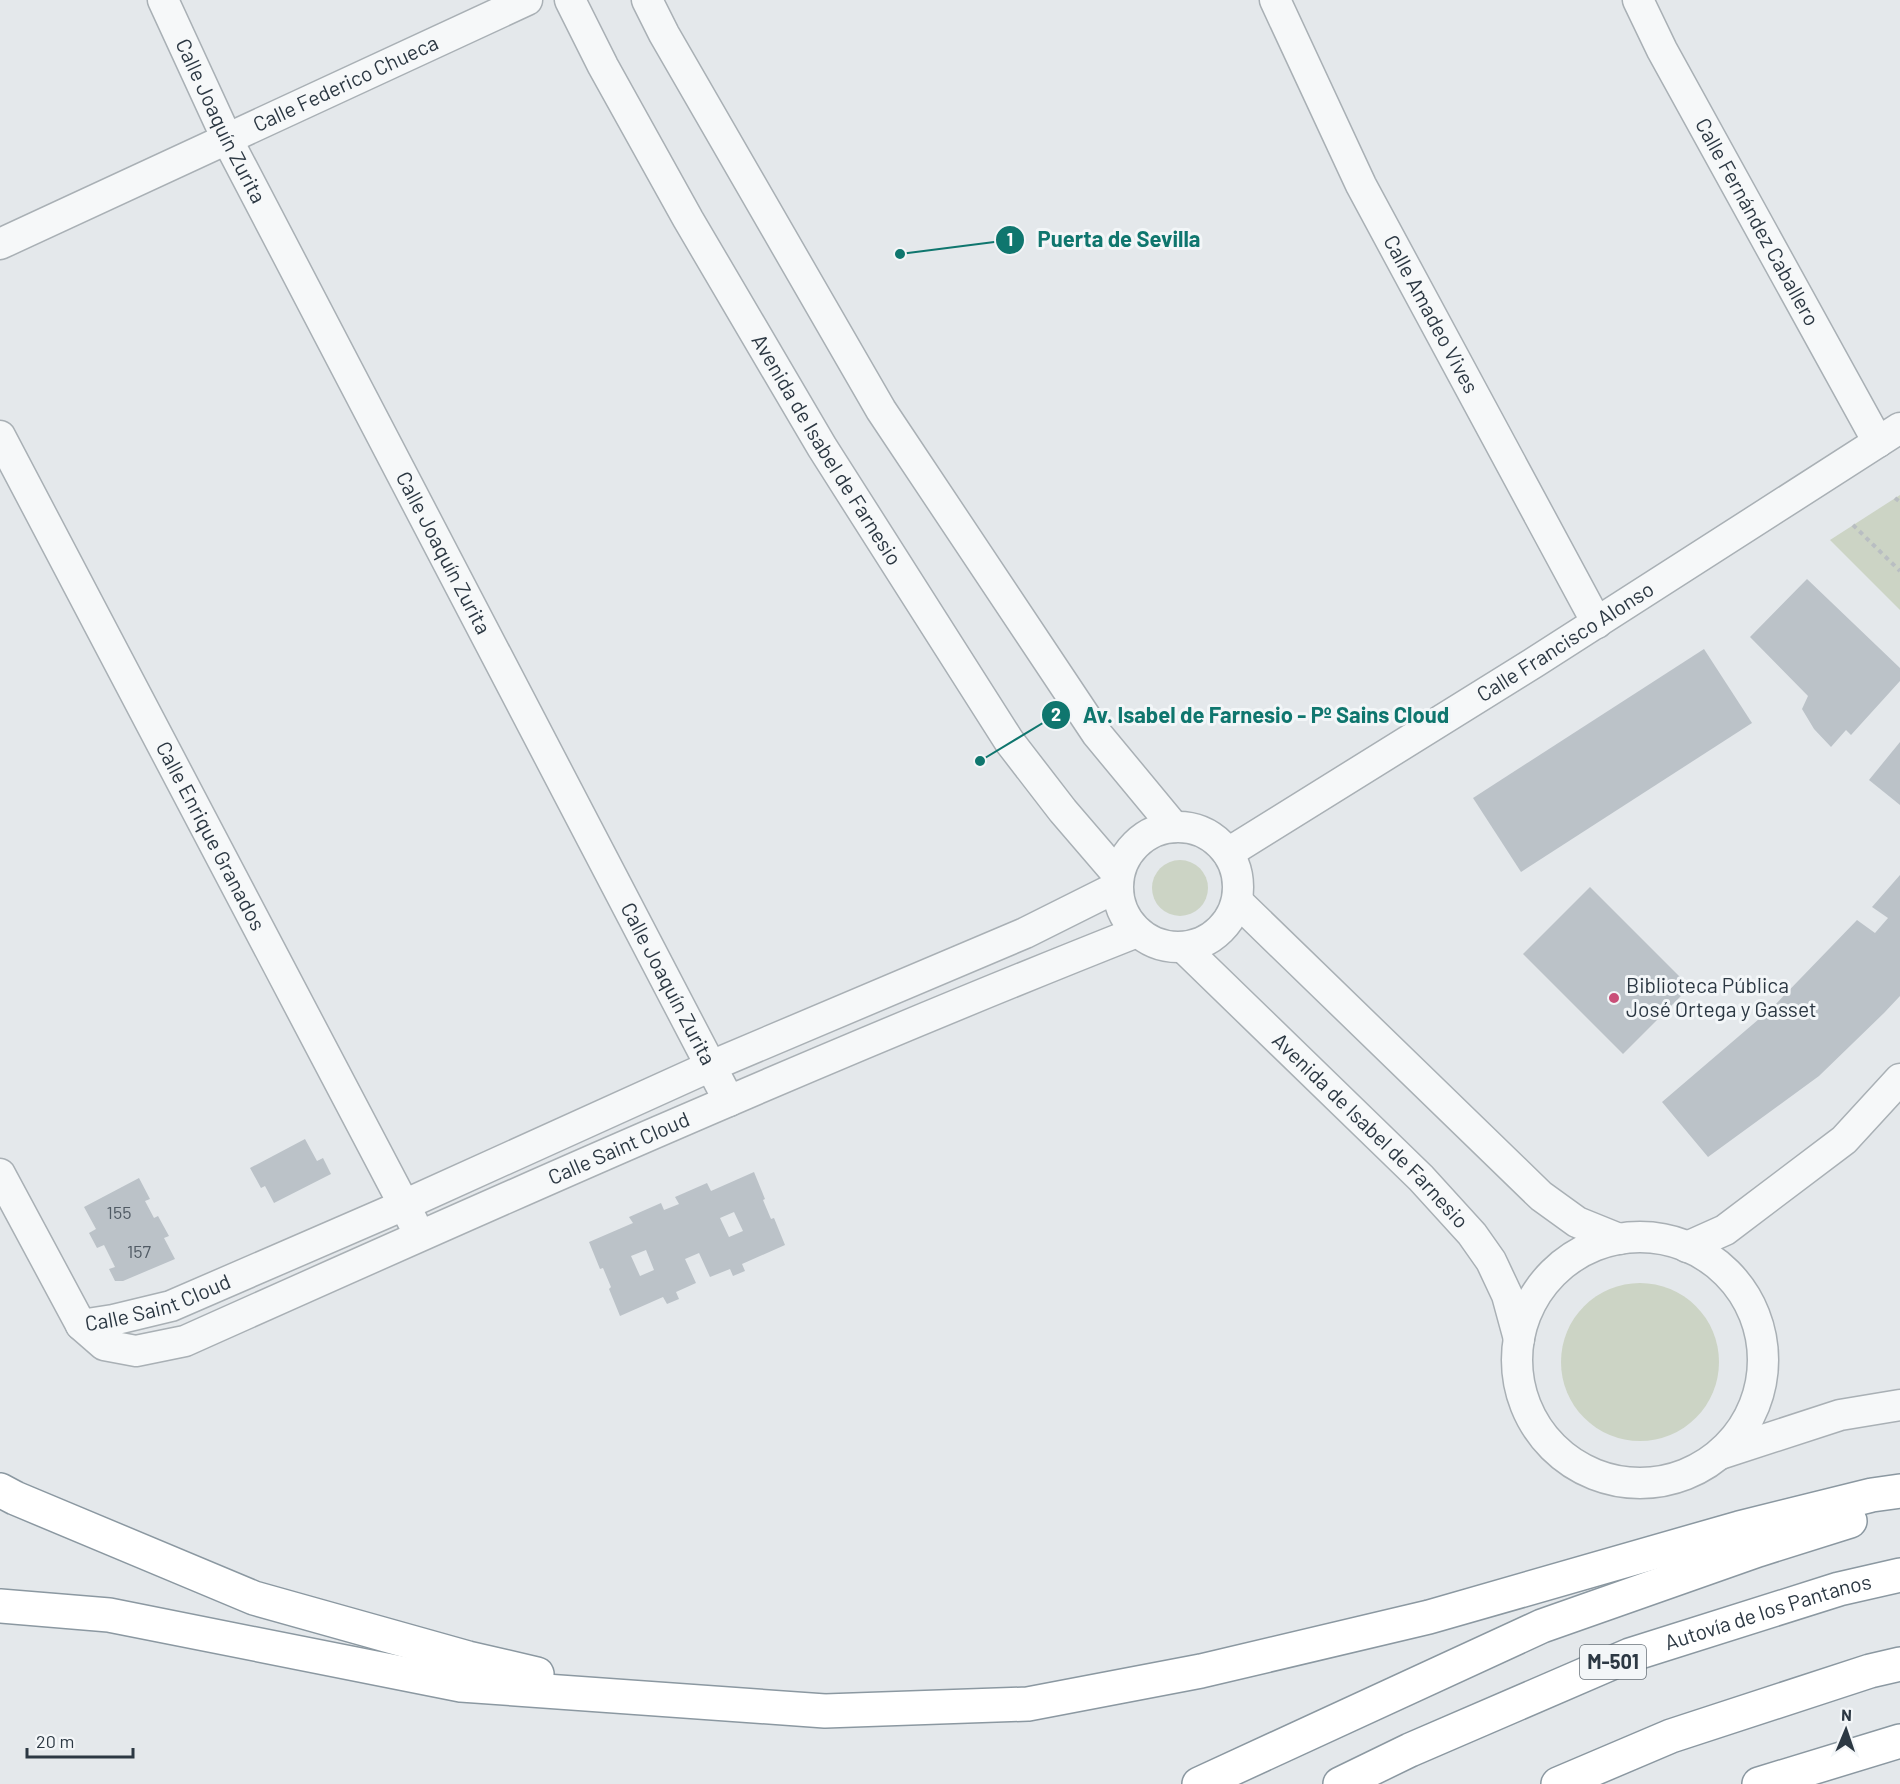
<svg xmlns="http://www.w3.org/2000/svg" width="1900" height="1784" font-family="Barlow,sans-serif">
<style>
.green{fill:#ccd4c5}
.building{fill:#bbc2c8;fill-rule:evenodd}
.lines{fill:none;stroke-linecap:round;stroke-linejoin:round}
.minor-casing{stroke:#a9b0b5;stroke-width:33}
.motorway-casing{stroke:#8b98a1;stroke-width:36}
.path{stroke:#b9bec2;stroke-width:4;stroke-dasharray:4.5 4.5;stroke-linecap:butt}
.minor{stroke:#f6f8f9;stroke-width:30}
.motorway{stroke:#fff;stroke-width:33}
.poi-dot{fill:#c94f78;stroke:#f3f6f8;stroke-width:2}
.labels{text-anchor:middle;stroke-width:6;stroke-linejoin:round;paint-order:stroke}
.number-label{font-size:18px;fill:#505a64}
.shield{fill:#f3f6f8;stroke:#687179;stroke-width:1.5}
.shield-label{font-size:20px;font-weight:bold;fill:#2c3843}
.street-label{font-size:21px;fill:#2c3843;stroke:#f3f6f8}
.poi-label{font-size:21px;fill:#2c3843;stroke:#f3f6f8;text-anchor:start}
.leader{fill:none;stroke:#0f766e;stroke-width:2}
.callout-dot{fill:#0f766e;stroke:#f3f6f8;stroke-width:2}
.mark-label{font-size:18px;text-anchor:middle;font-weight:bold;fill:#fff}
.callout-label{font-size:22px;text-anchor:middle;font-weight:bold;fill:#0f766e;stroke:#f3f6f8;stroke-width:6;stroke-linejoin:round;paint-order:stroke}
</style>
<rect width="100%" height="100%" fill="#e4e8eb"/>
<g class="green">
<polygon points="1900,495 1900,610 1830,540"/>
<circle cx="1180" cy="888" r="28"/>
<circle cx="1640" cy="1362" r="79"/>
</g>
<g class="building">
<polygon points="1807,579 1900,668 1900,681 1851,735 1846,730 1831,747 1814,729 1802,709 1808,696 1750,637"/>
<polygon points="1704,649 1752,723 1521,872 1473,798"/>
<polygon points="1900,742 1900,805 1869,780"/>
<polygon points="1900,875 1900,996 1884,1013 1819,1076 1708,1157 1662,1102 1773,1007 1857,920 1875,933 1888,918 1872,907"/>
<polygon points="1590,887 1690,987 1623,1054 1523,954"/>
<polygon points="305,1139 317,1161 323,1158 331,1174 274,1203 265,1186 261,1188 250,1168"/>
<path d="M754 1172 765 1199 763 1200 771 1219 774 1218 785 1245 742 1264 745 1271 733 1276 730 1269 710 1277 699 1253 685 1259 696 1283 676 1292 679 1299 667 1304 663 1297 620 1316 609 1289 611 1287 603 1268 600 1269 589 1242 633 1223 629 1217 661 1203 664 1210 679 1204 675 1197 707 1183 711 1191ZM734 1212 743 1231 729 1237 720 1218ZM646 1250 654 1270 640 1276 631 1256Z"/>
<polygon points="139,1178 150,1199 145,1201 154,1218 158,1216 169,1236 164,1238 175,1259 123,1281 115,1281 109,1269 115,1267 104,1245 97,1248 89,1233 96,1229 84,1207"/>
</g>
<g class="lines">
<g class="minor-casing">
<g id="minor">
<path id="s1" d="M163 0 227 139 729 1101"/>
<path id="s2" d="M570 0 603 66 688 219 822 447 1009 741 1063 811 1118 875"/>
<polyline points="647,0 664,34 881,410 1097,734 1174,827"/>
<path id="s3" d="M1275 0 1361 185 1597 623"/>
<path id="s4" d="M1638 0 1662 50 1878 442"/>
<path id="s5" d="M0 244 527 0"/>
<path id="s6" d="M0 436 413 1222"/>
<circle cx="1178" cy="887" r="60"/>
<path id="s7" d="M1228 853 1535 662 1900 428"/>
<polyline points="1238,902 1541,1196 1577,1222 1619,1239"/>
<path id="s8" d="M1184 948 1421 1178 1472 1234 1491 1261 1507 1295 1519 1339"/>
<path id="s9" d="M0 1174 81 1325 104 1345 136 1351 185 1341C500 1200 816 1059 1137 932"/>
<circle cx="1640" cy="1360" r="123"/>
<polyline points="1687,1247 1725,1230 1844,1140 1900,1079"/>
<path id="s10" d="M81 1325 113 1320 171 1306 404 1205 711 1066 1025 933 1117 887"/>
<polyline points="1720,1454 1840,1415 1900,1405"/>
</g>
</g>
<g class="motorway-casing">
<g id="motorway">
<polyline points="0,1490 15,1498 254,1598 468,1658 537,1674"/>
<polyline points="0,1606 109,1615 461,1685 825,1711 1028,1704 1201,1671 1429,1617 1739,1528 1872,1495 1900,1491"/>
<polyline points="1199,1784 1542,1626 1758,1550 1850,1521"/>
<path id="s11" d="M1340 1784 1410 1750 1630 1655 1839 1589 1900 1575"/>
<polyline points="1558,1784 1671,1736 1870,1671 1900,1664"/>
<polyline points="1759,1784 1900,1741"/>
</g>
</g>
<g class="path">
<polyline points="1895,498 1900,502"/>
<polyline points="1853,525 1900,571"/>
</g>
<use href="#minor" class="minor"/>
<use href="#motorway" class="motorway"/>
</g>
<circle class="poi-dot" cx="1614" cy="998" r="6"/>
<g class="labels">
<g class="number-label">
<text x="119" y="1219">155</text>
<text x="139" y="1258">157</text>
</g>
<rect class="shield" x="1580" y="1645" width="66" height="34" rx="4.5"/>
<g class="shield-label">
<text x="1613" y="1669">M-501</text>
</g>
<g class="street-label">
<text dy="7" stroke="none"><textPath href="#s5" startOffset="381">Calle Federico Chueca</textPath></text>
<text dy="7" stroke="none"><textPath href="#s1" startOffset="134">Calle Joaquín Zurita</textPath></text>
<text dy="7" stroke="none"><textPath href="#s4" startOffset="252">Calle Fernández Caballero</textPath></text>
<text dy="7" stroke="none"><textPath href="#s3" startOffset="351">Calle Amadeo Vives</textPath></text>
<text dy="7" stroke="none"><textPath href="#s2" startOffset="518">Avenida de Isabel de Farnesio</textPath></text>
<text dy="7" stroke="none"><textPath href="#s1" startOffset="620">Calle Joaquín Zurita</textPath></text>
<text dy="7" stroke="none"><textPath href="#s7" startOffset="398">Calle Francisco Alonso</textPath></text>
<text dy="7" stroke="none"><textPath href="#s6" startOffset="452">Calle Enrique Granados</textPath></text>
<text dy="7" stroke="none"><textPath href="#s1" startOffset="1106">Calle Joaquín Zurita</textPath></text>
<text dy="7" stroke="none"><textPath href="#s8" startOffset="261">Avenida de Isabel de Farnesio</textPath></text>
<text dy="7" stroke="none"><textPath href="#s9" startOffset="759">Calle Saint Cloud</textPath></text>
<text dy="7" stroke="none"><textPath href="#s10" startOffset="80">Calle Saint Cloud</textPath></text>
<text dy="7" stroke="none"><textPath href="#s11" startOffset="462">Autovía de los Pantanos</textPath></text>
</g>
<g class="poi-label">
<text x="1626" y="993">Biblioteca Pública<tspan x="1626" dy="24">José Ortega y Gasset</tspan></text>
</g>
</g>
<path class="leader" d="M900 254L1010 240M980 761L1056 715"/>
<g class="callout-dot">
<circle cx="900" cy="254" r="6"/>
<circle cx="980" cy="761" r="6"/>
<circle cx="1010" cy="240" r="15"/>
<circle cx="1056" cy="715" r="15"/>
</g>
<g class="mark-label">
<text x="1010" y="246">1</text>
<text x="1056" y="721">2</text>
</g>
<g class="callout-label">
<text x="1119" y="247">Puerta de Sevilla</text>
<text x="1266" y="723">Av. Isabel de Farnesio - Pº Sains Cloud</text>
</g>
<g transform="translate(1846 1730) rotate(2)" stroke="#f3f6f8" stroke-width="4.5" paint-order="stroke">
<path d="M0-4.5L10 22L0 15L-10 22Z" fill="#2c3843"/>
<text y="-9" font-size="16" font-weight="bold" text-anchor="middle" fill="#2c3843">N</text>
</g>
<path d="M27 1748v9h106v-9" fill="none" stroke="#2c3843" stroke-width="3"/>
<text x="36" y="1748" font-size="18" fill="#2c3843" stroke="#f3f6f8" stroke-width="4.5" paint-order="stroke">20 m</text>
</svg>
